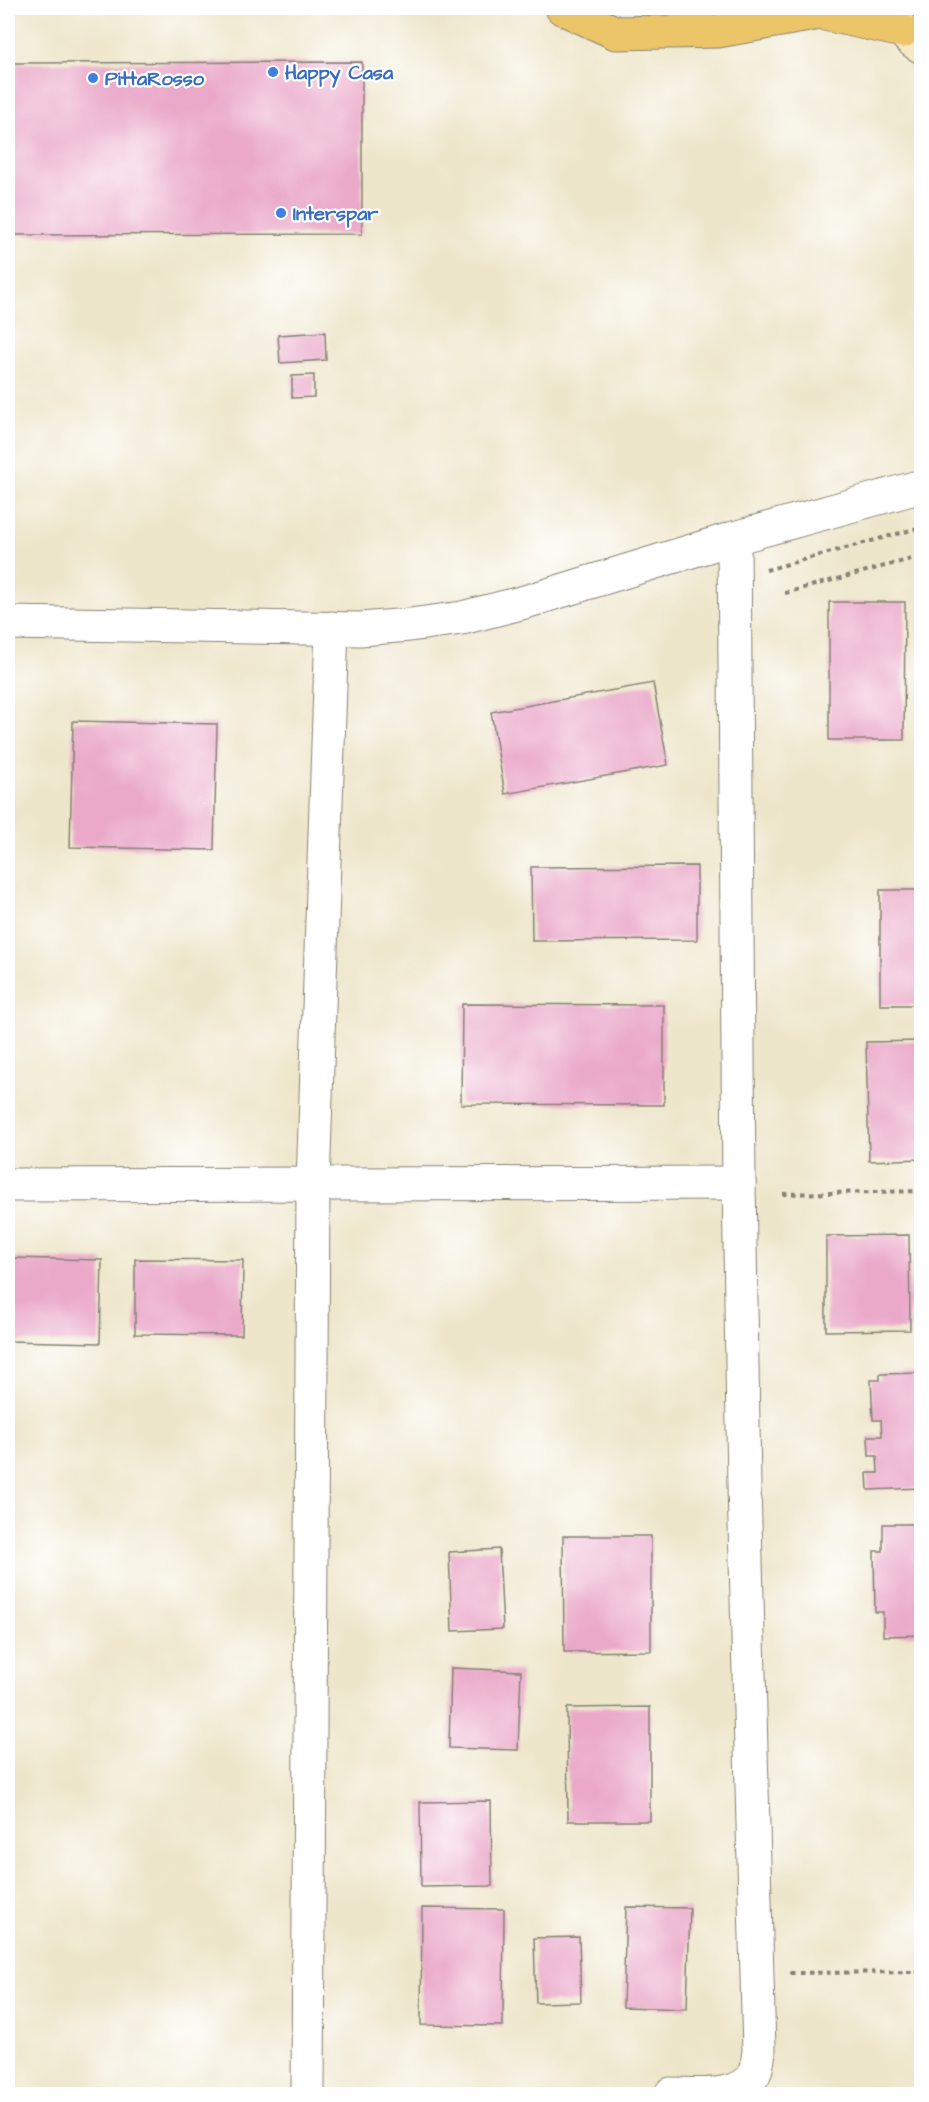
<svg xmlns="http://www.w3.org/2000/svg" width="929" height="2102" font-family="'Architects Daughter',sans-serif">
<style>
.building{fill:#eaa9c9}
.lines{fill:none;stroke-linecap:round;stroke-linejoin:round}
.minor-casing{stroke:#858174;stroke-width:35}
.secondary-casing{stroke:#858174;stroke-width:35}
.primary-casing{stroke:#858174;stroke-width:35}
.path{stroke:#858174;stroke-width:4;stroke-dasharray:4.5 4.5;stroke-linecap:butt}
.minor{stroke:#fff;stroke-width:33}
.secondary{stroke:#f8e8c3;stroke-width:33}
.primary{stroke:#edc569;stroke-width:33}
.shop-dot{fill:#3f7fe0;stroke:#fff;stroke-width:2}
.labels{text-anchor:middle;stroke-width:4.5;stroke-linejoin:round;paint-order:stroke}
.shop-label{font-size:20px;font-weight:bold;fill:#366cbe;stroke:#fff;text-anchor:start}
</style>
<rect width="100%" height="100%" fill="#fff"/>
<filter id="ink" filterUnits="userSpaceOnUse"><feTurbulence type="fractalNoise" baseFrequency=".0167" numOctaves="2"/><feDisplacementMap in="SourceGraphic" scale="12" xChannelSelector="R" yChannelSelector="G"/><feConvolveMatrix kernelMatrix="1 2 1 2 8 2 1 2 1" color-interpolation-filters="sRGB"/></filter>
<filter id="wash" filterUnits="userSpaceOnUse"><feTurbulence type="fractalNoise" baseFrequency=".008" numOctaves="4" result="noise"/><feDisplacementMap in="SourceGraphic" scale="24" xChannelSelector="R" yChannelSelector="G"/><feGaussianBlur stdDeviation="1.35" result="paint"/><feColorMatrix in="noise" values="0 0 0 0 0 0 0 0 0 0 0 0 0 0 0 0 0 1.4 0 .05"/><feComposite in="paint" operator="in"/></filter>
<g filter="url(#wash)">
<rect width="100%" height="100%" fill="#eee6cb"/>
<g id="blocks">
<g class="building">
<polygon points="362,62 362,234 8,235 8,63"/>
<polygon points="325,332 326,360 280,363 278,335"/>
<polygon points="314,375 314,397 292,398 292,376"/>
<polygon points="829,602 905,602 904,740 829,740"/>
<polygon points="653,683 668,765 505,794 491,712"/>
<polygon points="73,721 217,724 214,850 70,847"/>
<polygon points="697,866 697,940 532,941 531,867"/>
<rect x="880" y="890" width="42" height="115"/>
<polygon points="462,1004 664,1005 664,1105 461,1104"/>
<polygon points="922,1041 922,1159 869,1161 866,1042"/>
<polygon points="909,1235 910,1330 826,1331 826,1236"/>
<polygon points="8,1258 102,1260 100,1343 8,1341"/>
<polygon points="135,1259 243,1260 242,1335 135,1334"/>
<polygon points="922,1373 922,1488 868,1490 867,1473 878,1473 877,1456 869,1456 868,1436 882,1436 881,1420 873,1420 871,1380 880,1380 880,1374"/>
<polygon points="883,1524 922,1524 922,1635 883,1636 883,1612 875,1612 874,1551 883,1551"/>
<polygon points="563,1536 651,1536 651,1651 564,1652"/>
<polygon points="499,1549 503,1629 452,1631 449,1552"/>
<polygon points="451,1668 521,1671 518,1750 449,1748"/>
<polygon points="650,1707 650,1821 568,1821 567,1708"/>
<polygon points="491,1801 492,1886 421,1887 420,1802"/>
<polygon points="626,1907 690,1908 687,2009 623,2007"/>
<polygon points="422,1908 504,1909 503,2026 421,2025"/>
<polygon points="579,1937 581,2002 536,2003 534,1938"/>
</g>
</g>
</g>
<g filter="url(#ink)">
<use href="#blocks" fill-opacity="0" stroke="#858174" stroke-width="1.5"/>
<g class="lines">
<g class="minor-casing">
<g id="minor">
<polyline points="8,623 360,629 410,625 462,618 525,602 734,538 922,486"/>
<polyline points="8,1185 739,1183"/>
<polyline points="308,2094 313,1185 332,628"/>
<path d="M671 2094C697 2094 739 2100 754 2074 757 2068 758 2058 759 2051L744 1485 739 1183 734 538"/>
</g>
</g>
<g class="secondary-casing">
<path id="secondary" d="M892 8C896 24 906 39 922 47"/>
</g>
<g class="primary-casing">
<g id="primary">
<polyline points="562,8 616,33 718,31 820,13 828,8"/>
<polyline points="820,13 903,31"/>
</g>
</g>
<g class="path">
<polyline points="766,570 922,527"/>
<polyline points="785,593 922,556"/>
<polyline points="783,1194 922,1191"/>
<polyline points="790,1973 922,1972"/>
</g>
<use href="#minor" class="minor"/>
<use href="#secondary" class="secondary"/>
<use href="#primary" class="primary"/>
</g>
</g>
<g class="shop-dot">
<circle cx="273" cy="72" r="6"/>
<circle cx="93" cy="78" r="6"/>
<circle cx="281" cy="213" r="6"/>
</g>
<g class="labels">
<g class="shop-label">
<text x="285" y="79">Happy Casa</text>
<text x="105" y="85">PittaRosso</text>
<text x="293" y="220">Interspar</text>
</g>
</g>
<rect width="929" height="2102" fill="none" stroke="#fff" stroke-width="30"/>
</svg>
